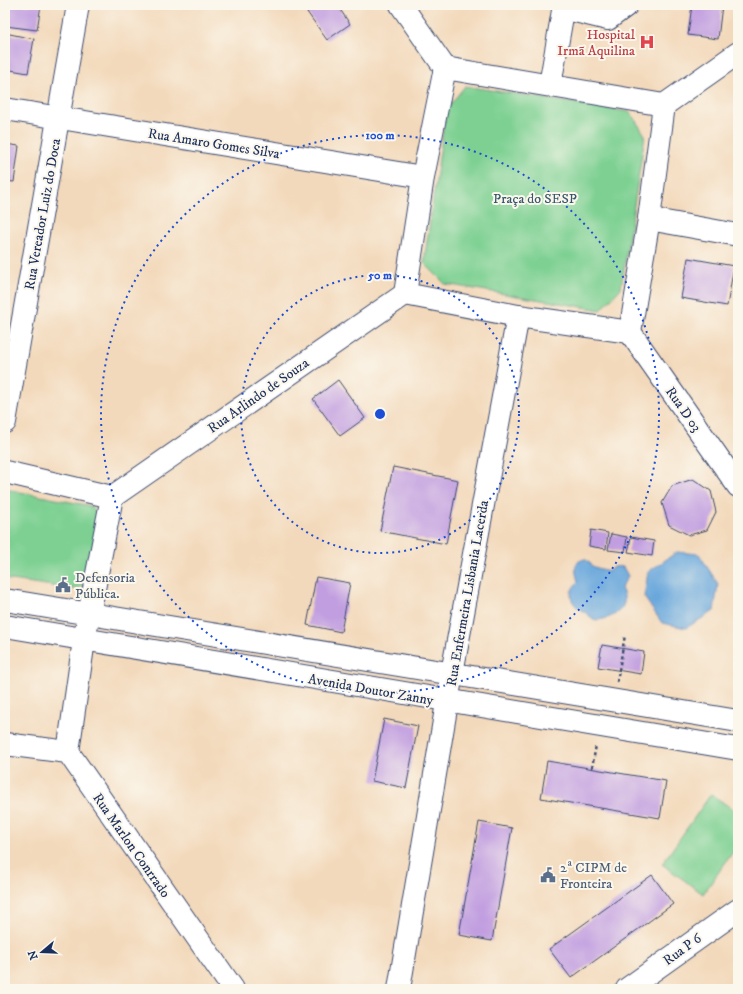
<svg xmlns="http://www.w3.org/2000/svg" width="743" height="994" font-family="'IM FELL DW Pica',serif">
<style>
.green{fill:#7dd092;stroke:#4c8078}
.water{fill:#6aa8dc;stroke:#426c9d}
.building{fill:#c19ee0}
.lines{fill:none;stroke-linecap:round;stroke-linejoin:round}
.minor-casing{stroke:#3b486c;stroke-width:24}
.path{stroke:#3b486c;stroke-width:2.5;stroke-dasharray:3 3;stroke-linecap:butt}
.minor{stroke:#fff;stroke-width:22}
.ring{fill:none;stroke:#1d4ed8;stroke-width:2;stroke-dasharray:2 4}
.labels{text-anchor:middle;stroke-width:4;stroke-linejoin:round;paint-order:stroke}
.health-label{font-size:14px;fill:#be3a42;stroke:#fbf7ec;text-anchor:end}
.street-label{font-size:14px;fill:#1b2f5e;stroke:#fbf7ec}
.park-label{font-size:14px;fill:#34576b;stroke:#fbf7ec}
.service-label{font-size:14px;fill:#4e5e75;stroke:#fbf7ec;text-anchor:start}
.centre{fill:#1d4ed8;stroke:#fbf7ec;stroke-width:2}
.ring-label{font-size:12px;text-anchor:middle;font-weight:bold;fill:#1d4ed8;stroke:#fbf7ec;stroke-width:4;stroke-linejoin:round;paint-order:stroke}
</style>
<rect width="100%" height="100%" fill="#fbf7ec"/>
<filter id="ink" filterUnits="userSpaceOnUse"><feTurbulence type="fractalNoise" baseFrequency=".025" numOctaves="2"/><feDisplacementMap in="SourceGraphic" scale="8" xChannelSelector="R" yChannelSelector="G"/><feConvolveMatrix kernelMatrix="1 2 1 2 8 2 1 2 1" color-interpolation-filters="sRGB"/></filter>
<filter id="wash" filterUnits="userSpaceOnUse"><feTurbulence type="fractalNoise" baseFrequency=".012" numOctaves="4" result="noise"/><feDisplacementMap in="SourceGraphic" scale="16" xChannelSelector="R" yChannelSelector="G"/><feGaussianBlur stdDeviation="0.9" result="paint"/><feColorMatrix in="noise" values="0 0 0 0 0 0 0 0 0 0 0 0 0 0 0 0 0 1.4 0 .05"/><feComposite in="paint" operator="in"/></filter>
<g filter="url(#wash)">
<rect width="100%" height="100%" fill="#f3d9bb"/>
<g class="green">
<polygon points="465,86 630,112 645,135 621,288 601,310 445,284 424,263 446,110"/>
<polygon points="5,489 91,506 96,511 99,519 86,582 81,587 74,589 5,579"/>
<polygon points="711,794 738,813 738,845 703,894 662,864"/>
</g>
<g class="water">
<polygon points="677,552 699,554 718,584 714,611 686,628 662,623 644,597 648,572"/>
<path d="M585 559 594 567 609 571C612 566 618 566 623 567L628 576 621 588C622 591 624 594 624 597 627 611 608 620 596 620 592 619 589 615 586 613 572 606 565 594 578 582 576 572 571 562 585 559Z"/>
</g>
<g id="blocks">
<g class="building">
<polygon points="5,5 41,5 37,30 5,26"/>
<polygon points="298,5 307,5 301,9"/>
<polygon points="317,5 337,5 350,24 327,40 307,12"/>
<polygon points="692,5 722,5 718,39 688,35"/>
<polygon points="5,33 34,39 28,73 5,69"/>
<polygon points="5,144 19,146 14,182 5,181"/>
<polygon points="5,230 7,230 6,240 5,240"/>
<polygon points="688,258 734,266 727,306 681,298"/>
<polygon points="338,380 365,418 340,436 313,399"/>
<polygon points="393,467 458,480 446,544 380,531"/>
<polygon points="693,479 711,491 716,512 707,530 689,535 669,525 662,503 672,486"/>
<polygon points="591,530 608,533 606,549 589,546"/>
<polygon points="611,534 627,537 625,552 608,550"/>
<polygon points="631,537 654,541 652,556 628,552"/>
<polygon points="316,577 350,583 341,632 307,625"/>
<polygon points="602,645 644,652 641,674 598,667"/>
<polygon points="384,719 418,726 406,788 372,781"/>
<polygon points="547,761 666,781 660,818 541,798"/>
<polygon points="479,822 512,828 492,941 459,935"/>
<polygon points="652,875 673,904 571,978 549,949"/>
</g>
</g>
</g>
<g filter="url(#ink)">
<use href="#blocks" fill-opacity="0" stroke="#3b486c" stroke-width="1"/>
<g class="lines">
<g class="minor-casing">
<g id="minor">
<polyline points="401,5 445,68"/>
<polyline points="563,8 608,19 627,5"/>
<polygon points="445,68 664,105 649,219 630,332 518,316 405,294 423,177"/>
<polyline points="550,85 564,5"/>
<polyline points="664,105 738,53"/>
<polyline points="5,109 423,177"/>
<polyline points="649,219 738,235"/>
<polyline points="630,332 738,486"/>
<polyline points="5,422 78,5"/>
<polyline points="5,472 112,497 84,640 68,752"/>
<polyline points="112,497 405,294"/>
<polyline points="5,600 738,721"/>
<polyline points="5,626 738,749"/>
<polyline points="5,744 68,752 233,989"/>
<polyline points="399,989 452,673 518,316"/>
<polyline points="627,989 738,910"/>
</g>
</g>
<g class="path">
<polyline points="617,682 625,635"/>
<polyline points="592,768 596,745"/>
</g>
<use href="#minor" class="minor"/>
</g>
</g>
<g class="ring">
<circle cx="380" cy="414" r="139"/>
<circle cx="380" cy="414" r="279"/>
</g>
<defs>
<g id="hospital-bare" transform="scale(1.2)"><path d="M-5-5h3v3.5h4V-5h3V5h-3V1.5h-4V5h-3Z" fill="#e0444e" stroke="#fbf7ec" stroke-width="2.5" paint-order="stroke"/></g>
<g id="civic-bare" transform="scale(1.2)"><path d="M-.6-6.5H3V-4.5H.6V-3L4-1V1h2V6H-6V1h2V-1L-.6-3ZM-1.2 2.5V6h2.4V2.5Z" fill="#5c6f8a" stroke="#fbf7ec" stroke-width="2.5" paint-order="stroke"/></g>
</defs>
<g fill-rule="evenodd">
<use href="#hospital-bare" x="647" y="42"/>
<use href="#civic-bare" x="63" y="585"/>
<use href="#civic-bare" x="548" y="875"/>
</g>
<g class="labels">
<g class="health-label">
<text x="635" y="39">Hospital<tspan x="635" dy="16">Irmã Aquilina</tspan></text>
</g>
<g class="street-label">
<text transform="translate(214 143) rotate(9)" y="5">Rua Amaro Gomes Silva</text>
<text transform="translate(42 214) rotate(-80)" y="5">Rua Vereador Luiz do Doca</text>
<text transform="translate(258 395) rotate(-35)" y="5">Rua Arlindo de Souza</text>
<text transform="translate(684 409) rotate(55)" y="5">Rua D 03</text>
<text transform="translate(467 593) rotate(-80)" y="5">Rua Enfermeira Lisbania Lacerda</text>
<text transform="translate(371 689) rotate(10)" y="5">Avenida Doutor Zanny</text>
<text transform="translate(132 845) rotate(55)" y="5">Rua Marlon Conrrado</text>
<text transform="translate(682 949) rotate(-36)" y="5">Rua P 6</text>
</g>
<g class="park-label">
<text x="535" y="203">Praça do SESP</text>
</g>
<g class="service-label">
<text x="75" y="582">Defensoria<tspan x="75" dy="16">Pública.</tspan></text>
<text x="560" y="872">2ª CIPM de<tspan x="560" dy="16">Fronteira</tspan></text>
</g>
</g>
<circle cx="380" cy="414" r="6" class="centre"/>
<g class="ring-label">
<text x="380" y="139">100 m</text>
<text x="380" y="279">50 m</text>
</g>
<rect width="743" height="994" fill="none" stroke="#fbf7ec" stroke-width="20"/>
<g transform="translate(42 952) rotate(251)" stroke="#fbf7ec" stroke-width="3" paint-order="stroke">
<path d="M0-3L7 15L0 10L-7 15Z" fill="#1b2f5e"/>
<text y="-6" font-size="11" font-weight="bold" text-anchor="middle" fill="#1b2f5e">N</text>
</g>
</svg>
